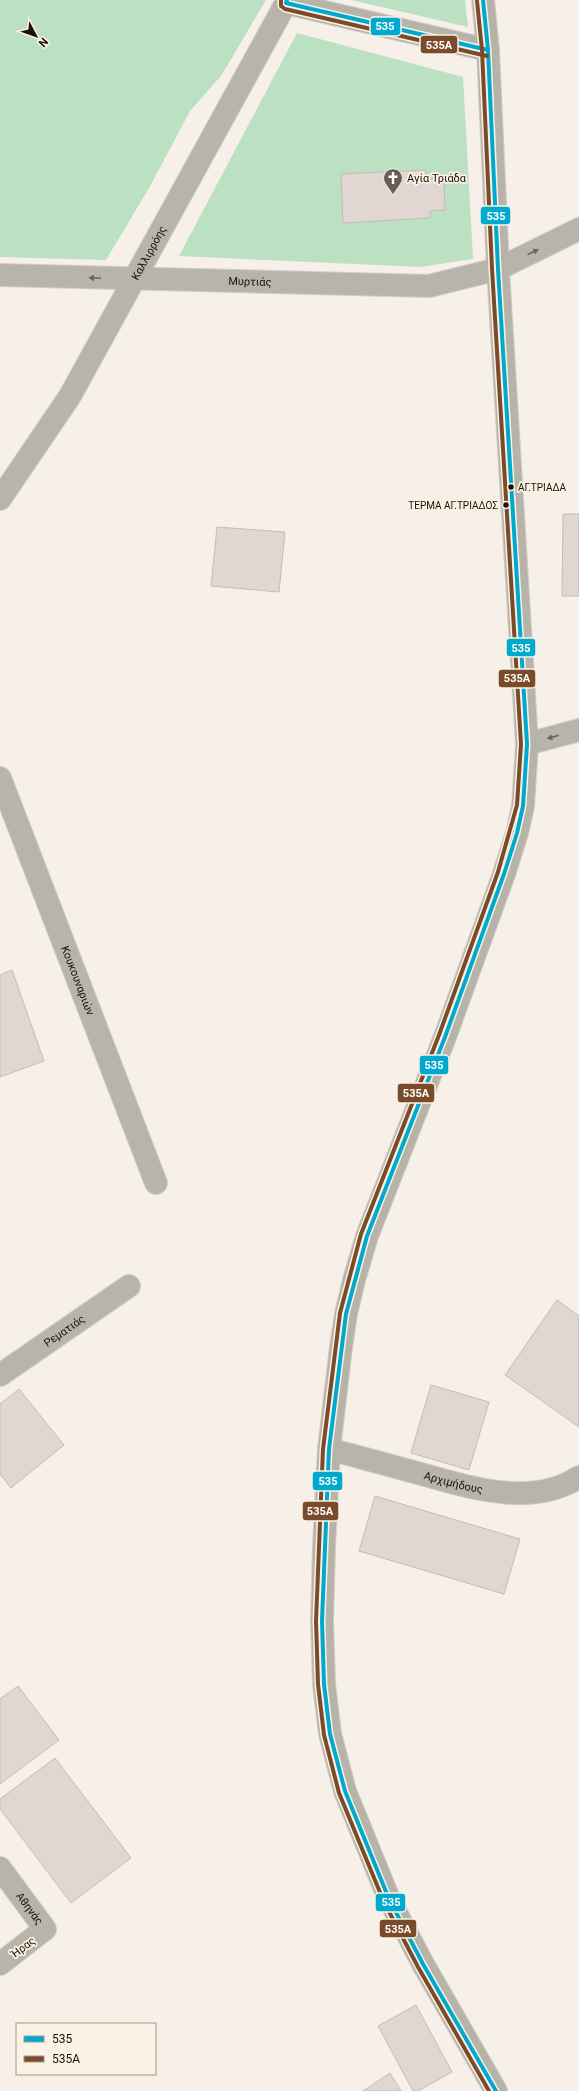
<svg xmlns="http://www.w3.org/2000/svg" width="579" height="2091" font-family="Roboto,sans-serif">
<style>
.green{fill:#bbe0c2}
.building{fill:#e1d6d1;stroke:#c6bcb7}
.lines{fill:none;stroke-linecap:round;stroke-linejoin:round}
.street-casing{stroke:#d2ccc6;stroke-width:24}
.secondary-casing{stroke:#d2ccc6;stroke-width:24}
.street{stroke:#b6b4ab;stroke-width:22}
.secondary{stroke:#b6b4a9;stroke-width:22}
.bus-1-casing{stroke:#fbf1e4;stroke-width:7}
.bus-2-casing{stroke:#fbf1e4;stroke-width:7}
.bus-1{stroke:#00a9ce;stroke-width:4}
.bus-2{stroke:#7a4b2a;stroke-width:4}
.oneway{fill:#686258}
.bus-dot{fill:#1a1106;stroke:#fbf1e4;stroke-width:1.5}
.labels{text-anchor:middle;stroke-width:3.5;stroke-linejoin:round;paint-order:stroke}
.bus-label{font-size:10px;fill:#1a1106;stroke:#fbf1e4;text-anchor:start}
.poi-label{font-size:11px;fill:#1a1106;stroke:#fbf1e4;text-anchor:start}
.street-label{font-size:11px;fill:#1a1106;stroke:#fbf1e4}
.line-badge{stroke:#fbf1e4;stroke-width:1.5}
.badge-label{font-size:11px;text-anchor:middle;font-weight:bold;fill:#fff}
</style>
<rect width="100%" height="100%" fill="#f6f0e9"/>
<g class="green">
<polygon points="0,0 266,0 221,76 190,111 149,188 106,260 0,257"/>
<polygon points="351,0 465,0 468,27"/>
<polygon points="297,33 463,77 473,259 420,267 179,256"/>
</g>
<g class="building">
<polygon points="426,170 426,179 444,179 445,210 430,211 430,218 343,223 341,174"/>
<polygon points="563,514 579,514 579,596 562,596"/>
<polygon points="217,527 285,532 279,592 211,586"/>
<polygon points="12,970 44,1061 0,1077 0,975"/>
<polygon points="557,1300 579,1316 579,1427 505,1375"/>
<polygon points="431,1385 489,1402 469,1470 411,1453"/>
<polygon points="19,1389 64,1445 11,1488 0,1474 0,1404"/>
<polygon points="375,1496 520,1539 504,1594 359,1551"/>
<polygon points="18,1686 59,1740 0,1784 0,1699"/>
<polygon points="55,1758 131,1858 71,1903 0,1809 0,1799"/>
<polygon points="416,2005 452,2072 418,2091 413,2091 378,2026"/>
<polygon points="390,2073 401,2091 363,2091"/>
</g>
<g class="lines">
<g class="street-casing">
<g id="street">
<path id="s1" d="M0 275 429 286 498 269 579 229"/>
<path id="s2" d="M0 499 70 396 286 3"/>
<polyline points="527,744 579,730"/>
<path id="s3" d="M0 778 156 1183"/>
<path id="s4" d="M0 1375 129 1286"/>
<path id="s5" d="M329 1449C358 1457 386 1464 414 1472 465 1486 531 1509 579 1477"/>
<path id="s6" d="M0 1868 45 1929 0 1964"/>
</g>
</g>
<g class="secondary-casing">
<g id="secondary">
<polyline points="287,0 286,3 488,50"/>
<polyline points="483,0 488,50 498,269 527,744 523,806 517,833 504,874 445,1037 367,1236 354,1280 346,1314 341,1347 329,1449 324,1546 322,1621 324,1684 330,1734 345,1791 389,1899 423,1964 496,2091"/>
</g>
</g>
<use href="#street" class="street"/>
<use href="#secondary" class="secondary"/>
<g class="bus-1-casing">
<g id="bus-1">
<polyline points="287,0 286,3 488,50"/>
<polyline points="483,0 488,50 498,269 527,744 523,806 517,833 504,874 445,1037 367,1236 346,1314 329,1449 322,1621 324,1684 330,1734 345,1791 389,1899 423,1964 496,2091"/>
</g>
</g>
<g class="bus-2-casing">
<g id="bus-2">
<polyline points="281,0 281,6 285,9 487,56"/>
<polyline points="477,1 482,50 492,269 521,744 517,805 498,872 439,1035 361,1234 340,1313 323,1449 316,1621 318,1684 324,1735 339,1793 384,1902 418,1967 489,2091"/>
</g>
</g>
<use href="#bus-1" class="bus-1"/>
<use href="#bus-2" class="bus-2"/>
</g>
<defs><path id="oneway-solid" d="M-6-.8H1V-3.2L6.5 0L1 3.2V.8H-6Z"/></defs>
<g class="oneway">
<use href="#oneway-solid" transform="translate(533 252) rotate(-26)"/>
<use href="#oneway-solid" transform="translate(95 278) rotate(-178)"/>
<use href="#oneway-solid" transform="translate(553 737) rotate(164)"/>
</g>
<defs>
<g id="church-pin" transform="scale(1)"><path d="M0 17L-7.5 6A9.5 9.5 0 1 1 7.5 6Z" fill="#675f55" stroke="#fbf1e4"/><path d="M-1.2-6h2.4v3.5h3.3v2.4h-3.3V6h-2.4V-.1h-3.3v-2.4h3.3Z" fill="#fff"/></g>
</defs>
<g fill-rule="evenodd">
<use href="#church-pin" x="393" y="178"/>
</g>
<g class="bus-dot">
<circle cx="511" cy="487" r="3.5"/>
<circle cx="506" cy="505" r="3.5"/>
</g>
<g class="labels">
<g class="bus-label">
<text x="518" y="491">ΑΓ.ΤΡΙΑΔΑ</text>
<text x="498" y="509" text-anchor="end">ΤΕΡΜΑ ΑΓ.ΤΡΙΑΔΟΣ</text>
</g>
<g class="poi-label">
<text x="407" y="182">Αγία Τριάδα</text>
</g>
<g class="street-label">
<text dy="4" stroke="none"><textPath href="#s2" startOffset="288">Καλλιρρόης</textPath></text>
<text dy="4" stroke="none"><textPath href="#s1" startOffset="250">Μυρτιάς</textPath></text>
<text dy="4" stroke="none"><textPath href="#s3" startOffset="217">Κουκουναριών</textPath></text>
<text dy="4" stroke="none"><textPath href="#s4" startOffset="78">Ρεματιάς</textPath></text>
<text dy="4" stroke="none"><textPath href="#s5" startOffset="129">Αρχιμήδους</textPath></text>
<text dy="4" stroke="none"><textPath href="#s6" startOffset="50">Αθηνάς</textPath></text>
<text transform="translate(23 1947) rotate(-37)" y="4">Ήρας</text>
</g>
</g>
<g class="line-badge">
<rect x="370" y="17" width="31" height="19" rx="4" fill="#00a9ce"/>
<rect x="420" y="35" width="38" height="19" rx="4" fill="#7a4b2a"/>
<rect x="480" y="206" width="31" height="19" rx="4" fill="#00a9ce"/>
<rect x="506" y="638" width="30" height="19" rx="4" fill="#00a9ce"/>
<rect x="498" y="669" width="38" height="19" rx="4" fill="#7a4b2a"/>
<rect x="419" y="1055" width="30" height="20" rx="4" fill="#00a9ce"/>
<rect x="397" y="1083" width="38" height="20" rx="4" fill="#7a4b2a"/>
<rect x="312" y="1471" width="31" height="20" rx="4" fill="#00a9ce"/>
<rect x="302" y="1501" width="37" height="20" rx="4" fill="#7a4b2a"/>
<rect x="375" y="1893" width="31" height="19" rx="4" fill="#00a9ce"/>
<rect x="379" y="1919" width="38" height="19" rx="4" fill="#7a4b2a"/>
</g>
<g class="badge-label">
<text x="385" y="30">535</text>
<text x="439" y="49">535A</text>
<text x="496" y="220">535</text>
<text x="521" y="652">535</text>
<text x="517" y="682">535A</text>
<text x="434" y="1069">535</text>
<text x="416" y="1097">535A</text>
<text x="328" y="1485">535</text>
<text x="320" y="1515">535A</text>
<text x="391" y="1906">535</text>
<text x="398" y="1933">535A</text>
</g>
<rect x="16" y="2023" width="140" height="52" fill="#fbf1e4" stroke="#a1978b"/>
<rect x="24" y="2036" width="20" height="6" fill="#00a9ce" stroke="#a1978b"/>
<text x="52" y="2043" font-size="12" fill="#1a1106">535</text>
<rect x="24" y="2056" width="20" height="6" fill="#7a4b2a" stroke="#a1978b"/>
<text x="52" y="2063" font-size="12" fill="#1a1106">535A</text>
<g transform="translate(36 36) rotate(131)" stroke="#fbf1e4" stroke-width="3" paint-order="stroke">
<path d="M0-3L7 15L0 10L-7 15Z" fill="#1a1106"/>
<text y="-6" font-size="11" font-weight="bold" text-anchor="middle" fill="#1a1106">N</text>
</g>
</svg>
